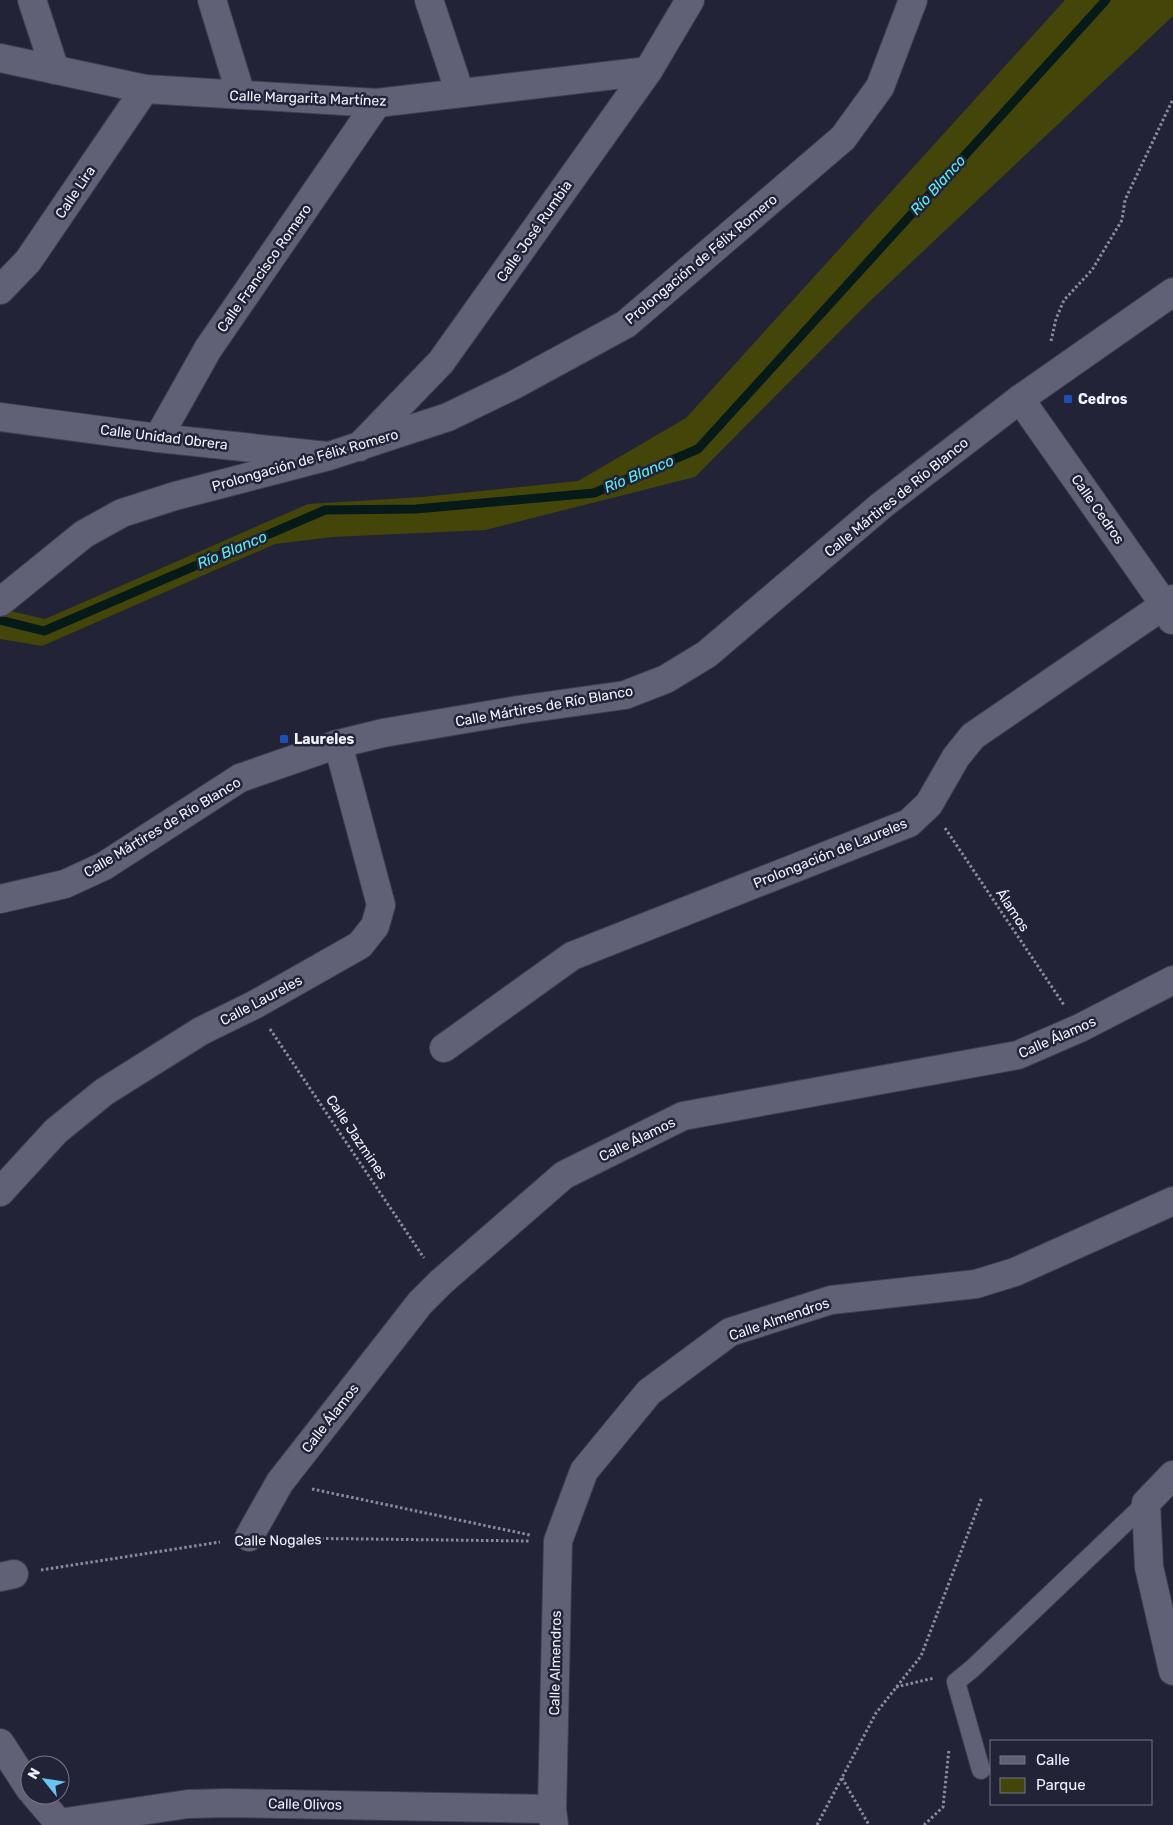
<svg xmlns="http://www.w3.org/2000/svg" width="1173" height="1825" font-family="Rubik,sans-serif">
<style>
.green{fill:#434509}
.lines{fill:none;stroke-linecap:round;stroke-linejoin:round}
.stream{stroke:#071a1a;stroke-width:9}
.lane-casing{stroke:#3e3f4f;stroke-width:20}
.street-casing{stroke:#3e3f4f;stroke-width:30}
.secondary-casing{stroke:#3e3f4f;stroke-width:30}
.path{stroke:#8a8b9b;stroke-width:3;stroke-dasharray:2.5 2.5;stroke-linecap:butt}
.lane{stroke:#606177;stroke-width:18}
.street{stroke:#606177;stroke-width:28}
.secondary{stroke:#606177;stroke-width:28}
.transit-dot{fill:#1a4fb4;stroke:#222336;stroke-width:2}
.labels{text-anchor:middle;stroke-width:5;stroke-linejoin:round;paint-order:stroke}
.street-label{font-size:14px;fill:#f1f2ff;stroke:#222336}
.poi-label{font-size:14px;font-weight:bold;fill:#f1f2ff;stroke:#222336;text-anchor:start}
.water-label{font-size:15px;font-style:italic;fill:#5beff0;stroke:#222336}
</style>
<rect width="100%" height="100%" fill="#222336"/>
<polygon class="green" points="1065,0 1173,0 1173,16 867,304 695,477 485,530 332,537 275,544 42,646 0,639 0,618 6,610 45,619 308,504 422,497 578,481 686,418"/>
<g class="lines">
<polyline class="stream" points="0,620 44,631 325,510 416,509 594,493 698,449 1106,0"/>
<g class="lane-casing">
<polyline id="lane" points="981,1770 956,1682 973,1668 1146,1503"/>
</g>
<g class="street-casing">
<g id="street">
<polyline points="32,0 55,70"/>
<polyline points="212,0 241,95"/>
<polyline points="429,0 460,93"/>
<polyline points="0,58 145,89 377,103 648,71"/>
<polyline points="0,290 28,261 145,89"/>
<polyline points="1020,399 1164,604 1172,620"/>
<polyline points="0,417 158,438 327,456"/>
<polyline points="158,438 208,349 377,103"/>
<polyline points="359,447 441,362 648,71 690,0"/>
<polyline points="444,1048 572,956 909,823 929,804 956,757 973,736 1173,599"/>
<polyline points="0,1192 56,1131 104,1092 201,1031 254,1005 360,945 375,926 381,905 338,744"/>
<polyline points="1173,1475 1146,1503 1149,1567 1173,1671"/>
<polyline points="249,1537 280,1482 420,1303 441,1282 564,1175 683,1116 1018,1055 1080,1028 1173,980"/>
<polyline points="0,1577 14,1574"/>
<polyline points="0,1743 30,1789"/>
<polyline points="35,1795 59,1823 188,1804 227,1803 552,1809"/>
<polyline points="554,1825 552,1809 558,1541 584,1471 649,1392 730,1332 831,1300 976,1284 1015,1272 1173,1201"/>
</g>
</g>
<g class="secondary-casing">
<g id="secondary">
<polyline points="0,602 84,534 122,513 175,496 329,456 448,417 514,385 626,324 843,138 880,87 913,0"/>
<polyline points="0,899 65,884 104,866 240,778 338,744 383,733 518,710 625,695 666,679 707,654 882,505 1020,399 1173,292"/>
</g>
</g>
<g class="path">
<polyline points="1051,341 1056,319 1064,300 1092,270 1122,220 1125,200 1173,99"/>
<polyline points="945,828 1064,1005"/>
<polyline points="270,1029 424,1258"/>
<polyline points="312,1489 530,1535"/>
<polyline points="281,1538 530,1541"/>
<polyline points="41,1570 220,1542"/>
<polyline points="896,1687 934,1678"/>
<polyline points="842,1778 869,1825"/>
<polyline points="817,1825 876,1713 921,1656 982,1497"/>
<polyline points="924,1825 943,1807 949,1749"/>
</g>
<use href="#lane" class="lane"/>
<use href="#street" class="street"/>
<use href="#secondary" class="secondary"/>
</g>
<g class="transit-dot">
<rect x="1063" y="394" width="10" height="10" rx="2.5"/>
<rect x="279" y="734" width="10" height="10" rx="2.5"/>
</g>
<g class="labels">
<g class="street-label">
<text transform="translate(308 98) rotate(2)" y="5">Calle Margarita Martínez</text>
<text transform="translate(75 192) rotate(-56)" y="5">Calle Lira</text>
<text transform="translate(534 231) rotate(-55)" y="5">Calle José Rumbia</text>
<text transform="translate(701 259) rotate(-40)" y="5">Prolongación de Félix Romero</text>
<text transform="translate(264 268) rotate(-55)" y="5">Calle Francisco Romero</text>
<text transform="translate(164 437) rotate(7)" y="5">Calle Unidad Obrera</text>
<text transform="translate(305 460) rotate(-16)" y="5">Prolongación de Félix Romero</text>
<text transform="translate(896 497) rotate(-39)" y="5">Calle Mártires de Río Blanco</text>
<text transform="translate(1098 509) rotate(55)" y="5">Calle Cedros</text>
<text transform="translate(544 706) rotate(-10)" y="5">Calle Mártires de Río Blanco</text>
<text transform="translate(162 827) rotate(-31)" y="5">Calle Mártires de Río Blanco</text>
<text transform="translate(830 853) rotate(-22)" y="5">Prolongación de Laureles</text>
<text transform="translate(1013 910) rotate(56)" y="5">Álamos</text>
<text transform="translate(261 1000) rotate(-28)" y="5">Calle Laureles</text>
<text transform="translate(1057 1037) rotate(-24)" y="5">Calle Álamos</text>
<text transform="translate(357 1137) rotate(56)" y="5">Calle Jazmines</text>
<text transform="translate(637 1139) rotate(-26)" y="5">Calle Álamos</text>
<text transform="translate(779 1319) rotate(-19)" y="5">Calle Almendros</text>
<text transform="translate(330 1418) rotate(-52)" y="5">Calle Álamos</text>
<text transform="translate(278 1540) rotate(-1)" y="5">Calle Nogales</text>
<text transform="translate(555 1663) rotate(-89)" y="5">Calle Almendros</text>
<text transform="translate(305 1804) rotate(1)" y="5">Calle Olivos</text>
</g>
<g class="poi-label">
<text x="1078" y="404">Cedros</text>
<text x="294" y="744">Laureles</text>
</g>
<g class="water-label">
<text transform="translate(938 185) rotate(-48)" y="5">Río Blanco</text>
<text transform="translate(639 474) rotate(-23)" y="5">Río Blanco</text>
<text transform="translate(232 550) rotate(-23)" y="5">Río Blanco</text>
</g>
</g>
<rect x="990" y="1740" width="162" height="65" fill="#222336" stroke="#757686"/>
<rect x="1000" y="1756" width="25" height="8" fill="#606177" stroke="#757686"/>
<text x="1036" y="1765" font-size="15" fill="#f1f2ff">Calle</text>
<rect x="1000" y="1778" width="25" height="15" fill="#434509" stroke="#757686"/>
<text x="1036" y="1790" font-size="15" fill="#f1f2ff">Parque</text>
<g transform="translate(45 1780) rotate(300)"><circle r="24" fill="#222336" stroke="#757686"/>
<path d="M0-4L9 19L0 12L-9 19Z" fill="#69c3f1"/>
<text y="-8" font-size="14" font-weight="bold" text-anchor="middle" fill="#f1f2ff">N</text>
</g>
</svg>
